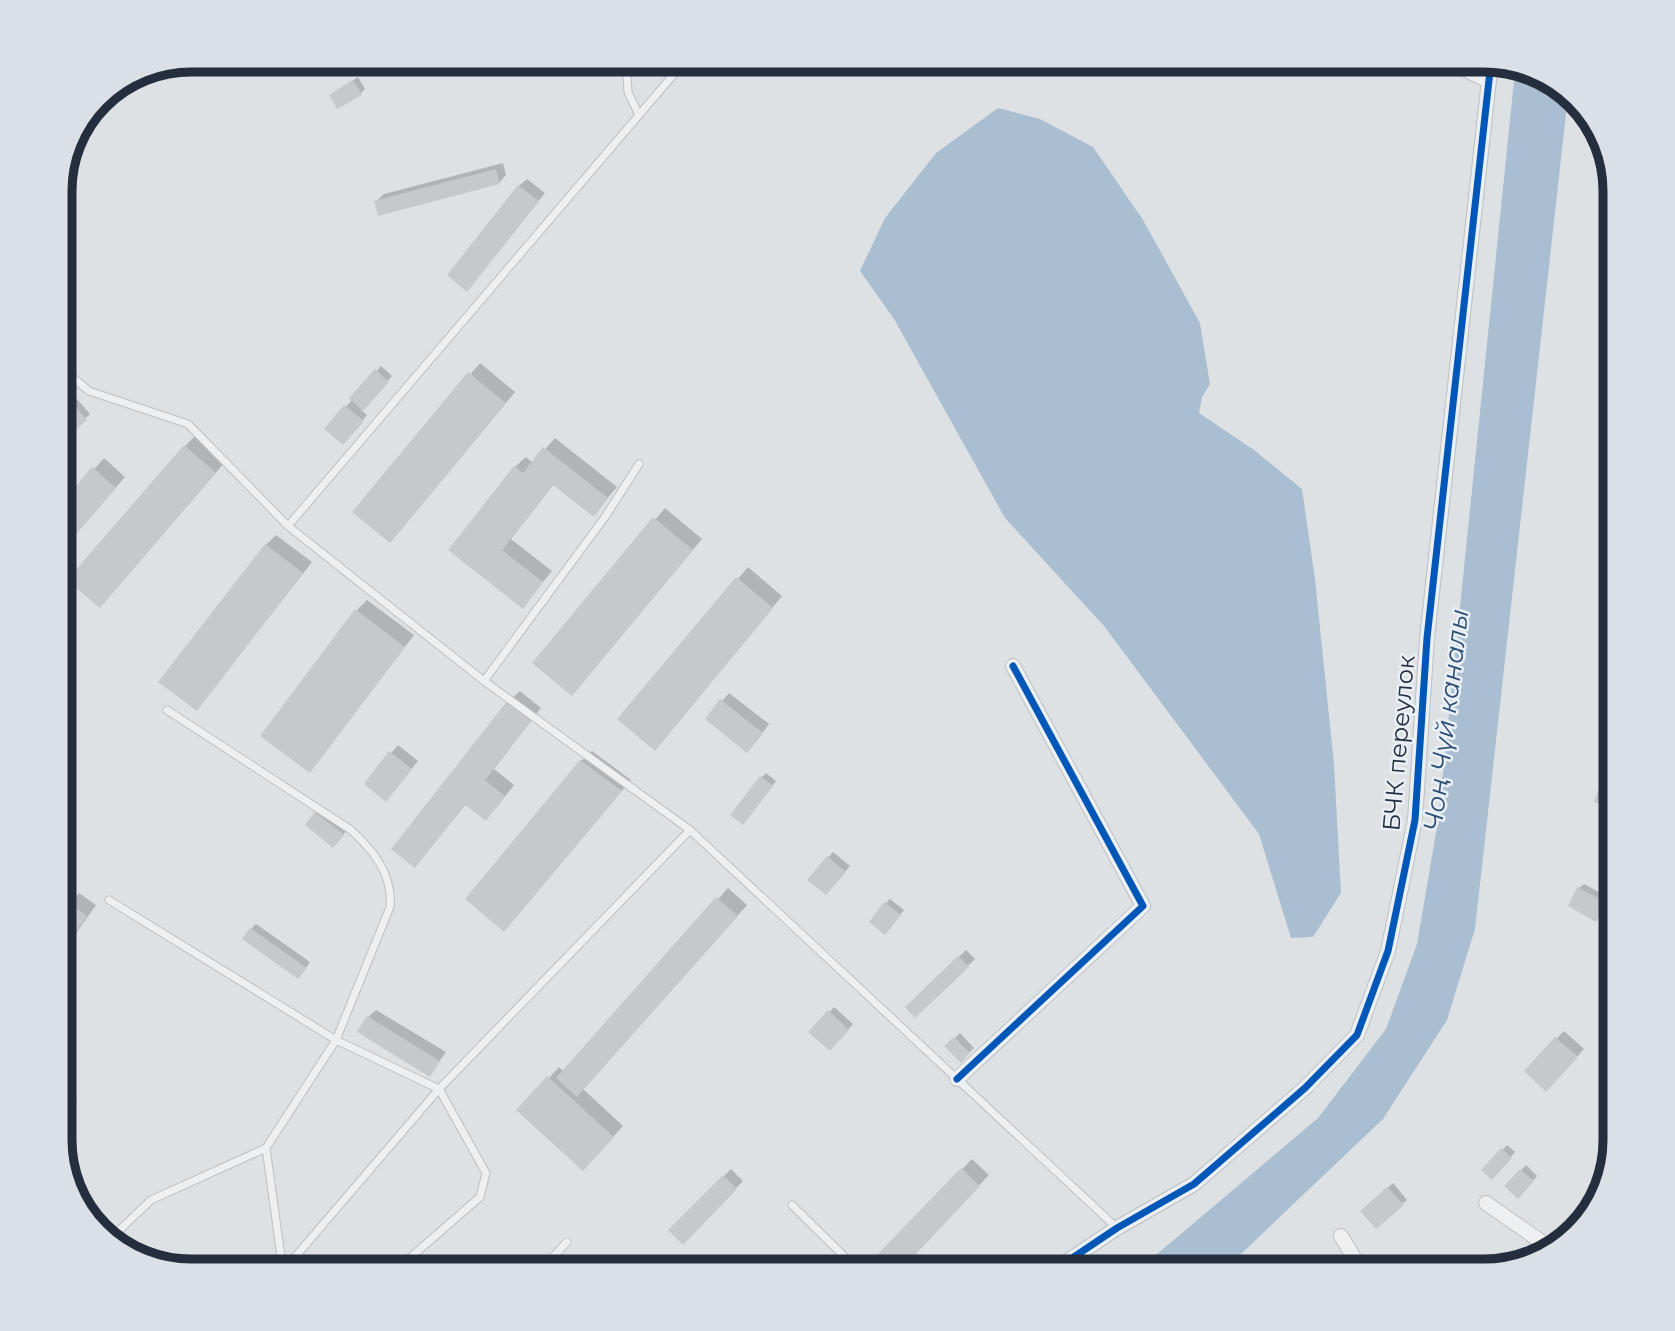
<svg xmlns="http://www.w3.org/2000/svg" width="1675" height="1331" font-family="Montserrat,sans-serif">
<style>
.water{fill:#aabed2}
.shadow{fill:#0003}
.building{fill:#c6c9cc}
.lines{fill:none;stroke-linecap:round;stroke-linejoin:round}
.service-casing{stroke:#bcbfc2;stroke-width:9}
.minor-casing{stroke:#bcbfc2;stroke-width:16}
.service{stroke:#edeff1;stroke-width:7}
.minor{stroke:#edeff1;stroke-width:14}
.cycleway-casing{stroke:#eaeff5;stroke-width:11}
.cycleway{stroke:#0057b8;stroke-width:7}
.labels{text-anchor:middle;stroke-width:5;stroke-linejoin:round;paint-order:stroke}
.street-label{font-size:24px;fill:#242e3e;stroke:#eaeff5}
.water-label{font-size:26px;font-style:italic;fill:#2b4e75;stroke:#eaeff5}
.rim{fill:none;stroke:#242e3e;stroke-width:9}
</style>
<rect width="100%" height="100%" fill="#dee1e4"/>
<g class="water">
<polygon points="1515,71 1571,92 1566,114 1475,929 1447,1020 1383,1119 1223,1271 1137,1271 1318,1118 1386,1029 1417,944 1438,821"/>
<polygon points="998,108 1040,119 1093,147 1143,220 1200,323 1210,384 1202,397 1199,413 1254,450 1302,489 1315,579 1334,764 1341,893 1313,937 1291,938 1259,834 1104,626 1005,518 894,319 860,271 885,218 936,153"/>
</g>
<g class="shadow">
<polygon points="358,77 365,89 361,93 331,95"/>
<polygon points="503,163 506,175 499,183 376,202 384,194"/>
<polygon points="527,179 545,193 474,282 519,186"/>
<polygon points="480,363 515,392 400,531 354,512"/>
<polygon points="381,366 392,376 361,410 367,415 348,438 327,429"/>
<polygon points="77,399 90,414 71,432 60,415"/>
<polygon points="195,436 225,462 110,595 185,446"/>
<polygon points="555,438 617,487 593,515 554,484 511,539 552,571 523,606 450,549 515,467 526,457 533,463"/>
<polygon points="104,458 125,477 60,552 60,508"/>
<polygon points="665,508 702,539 582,683 535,663"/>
<polygon points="276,535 312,562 197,709 266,545"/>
<polygon points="748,567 782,596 665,738 620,719"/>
<polygon points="367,600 414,635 310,771 357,610"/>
<polygon points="520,691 541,708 494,769 514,785 496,808 467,803 415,866 509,701"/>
<polygon points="729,693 769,724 755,743 707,719"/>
<polygon points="398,745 418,761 393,792 366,783"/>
<polygon points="592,751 631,780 514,919 581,761"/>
<polygon points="766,773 776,781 748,818 761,778"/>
<polygon points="1608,777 1615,779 1614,808 1603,781"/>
<polygon points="321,808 347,830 338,841 307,825"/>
<polygon points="833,852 850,866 831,888 810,880"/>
<polygon points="1584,884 1610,898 1596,919 1579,888"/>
<polygon points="728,888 747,905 583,1089 623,1126 593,1159 549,1078 559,1067 564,1072"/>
<polygon points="79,893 96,905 60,956 60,916"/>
<polygon points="890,899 904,910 889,928 886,903"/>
<polygon points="256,924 310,962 303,972 251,929"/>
<polygon points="966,950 975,959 916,1016 907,1007"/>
<polygon points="834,1007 853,1024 830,1049 811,1032"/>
<polygon points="376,1010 446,1052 430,1074 368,1017"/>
<polygon points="1564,1031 1584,1049 1554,1082 1526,1071"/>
<polygon points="960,1033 974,1048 961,1060 947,1046"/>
<polygon points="65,1091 77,1100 71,1107 60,1099"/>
<polygon points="60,1111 65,1115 60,1122"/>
<polygon points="1507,1145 1515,1152 1492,1178 1484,1170"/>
<polygon points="972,1159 989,1175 897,1271 889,1271 876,1259"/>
<polygon points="1526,1165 1537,1176 1518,1197 1506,1186"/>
<polygon points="731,1169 743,1181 683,1242 670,1230"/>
<polygon points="1393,1183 1407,1200 1402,1204 1367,1206"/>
</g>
<g class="building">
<polygon points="353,80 362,95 337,109 329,95"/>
<polygon points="496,169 500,184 378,216 374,201"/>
<polygon points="518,185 539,201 467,292 447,275"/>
<polygon points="375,369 389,382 363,411 349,398"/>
<polygon points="468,372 506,403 390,543 352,512"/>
<polygon points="72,403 87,420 71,434 60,422 60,413"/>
<polygon points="344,405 364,421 343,445 324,429"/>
<polygon points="184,445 216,473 100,608 67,580"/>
<polygon points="543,447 608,498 594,517 553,485 502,550 543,582 523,609 448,550 514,466 523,473"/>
<polygon points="92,467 116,488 60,553 60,505"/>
<polygon points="653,517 693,550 572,696 532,663"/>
<polygon points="265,544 303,573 197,711 158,682"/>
<polygon points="736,577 773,608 655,751 617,719"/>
<polygon points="355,609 405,647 310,773 260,736"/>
<polygon points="720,699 763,733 747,753 705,719"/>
<polygon points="508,700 532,719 485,780 505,796 486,821 465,805 415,868 391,849"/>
<polygon points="1615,736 1615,752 1610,750"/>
<polygon points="389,751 412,769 386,802 364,784"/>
<polygon points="580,760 622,791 504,932 465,899"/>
<polygon points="760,776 773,786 743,825 730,815"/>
<polygon points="1602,780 1615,785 1614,810 1594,802"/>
<polygon points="315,812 344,835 333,848 305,825"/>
<polygon points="827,856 846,872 826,895 807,880"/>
<polygon points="1577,887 1607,903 1596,922 1568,906"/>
<polygon points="716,897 738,916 577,1097 556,1078"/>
<polygon points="67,902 87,916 60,955 60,913"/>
<polygon points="884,902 901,915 885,935 869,922"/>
<polygon points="1615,915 1615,946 1601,935"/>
<polygon points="250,928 307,968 298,979 242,939"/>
<polygon points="958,956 969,967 915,1018 905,1007"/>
<polygon points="828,1010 849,1030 830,1051 808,1032"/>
<polygon points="367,1016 440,1061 430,1077 357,1032"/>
<polygon points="954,1037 970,1053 961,1063 944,1046"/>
<polygon points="1555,1037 1578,1057 1546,1092 1524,1071"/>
<polygon points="547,1076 614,1137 583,1171 516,1110"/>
<polygon points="62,1091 77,1102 71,1110 60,1101"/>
<polygon points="1501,1148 1512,1158 1492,1180 1481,1170"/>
<polygon points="961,1168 980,1186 900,1271 886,1271 873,1259"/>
<polygon points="1520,1169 1534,1181 1518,1199 1504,1186"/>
<polygon points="723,1175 737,1189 683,1245 668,1230"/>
<polygon points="1387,1187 1404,1205 1376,1229 1360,1211"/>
</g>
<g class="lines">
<g class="service-casing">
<g id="service">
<polyline points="510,60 521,69"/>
<polyline points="626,60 628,92 638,113"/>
<polyline points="60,367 89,391 188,424 288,526 484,681 690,830 1117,1228"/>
<polyline points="288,526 686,60"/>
<polyline points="484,681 605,517 639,464"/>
<path d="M109 900 336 1040 390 907C393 875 374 851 351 830L167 710"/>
<polyline points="792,1205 859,1271"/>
<polyline points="108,1241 151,1200 266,1148"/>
<polyline points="283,1271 266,1148 336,1040 439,1089 690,830"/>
<polyline points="283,1271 439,1089 486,1173 480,1197 395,1271"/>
<polyline points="540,1271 567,1242"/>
</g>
</g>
<g class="minor-casing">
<g id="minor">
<polyline points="1444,60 1487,80"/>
<polyline points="1609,718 1615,692"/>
<polyline points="957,1079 1143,906 1013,666"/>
<polyline points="1486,1203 1553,1250"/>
<polyline points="1341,1236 1353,1256 1352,1271"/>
<polyline points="1053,1271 1117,1228 1194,1184 1305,1088 1357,1035 1388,951 1415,820 1427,638 1491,62"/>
</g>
</g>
<use href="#service" class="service"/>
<use href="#minor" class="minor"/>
<g class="cycleway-casing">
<g id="cycleway">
<polyline points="957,1079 1143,906 1013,666"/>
<polyline points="1053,1271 1117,1228 1194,1184 1305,1088 1357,1035 1388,951 1415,820 1427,638 1491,62"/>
</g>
</g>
<use href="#cycleway" class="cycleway"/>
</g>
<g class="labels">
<g class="street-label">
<text transform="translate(1399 743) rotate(-85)" y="8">БЧК переулок</text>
</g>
<g class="water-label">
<text transform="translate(1446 720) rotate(-83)" y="9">Чоң Чүй каналы</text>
</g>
</g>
<path d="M0 0H1675V1331H0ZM191 72H1484A119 119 0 0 1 1603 191V1140A119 119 0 0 1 1484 1259H191A119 119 0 0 1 72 1140V191A119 119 0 0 1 191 72Z" fill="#dae0e6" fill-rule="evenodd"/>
<path class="rim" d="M191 72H1484A119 119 0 0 1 1603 191V1140A119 119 0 0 1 1484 1259H191A119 119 0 0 1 72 1140V191A119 119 0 0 1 191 72Z"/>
</svg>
